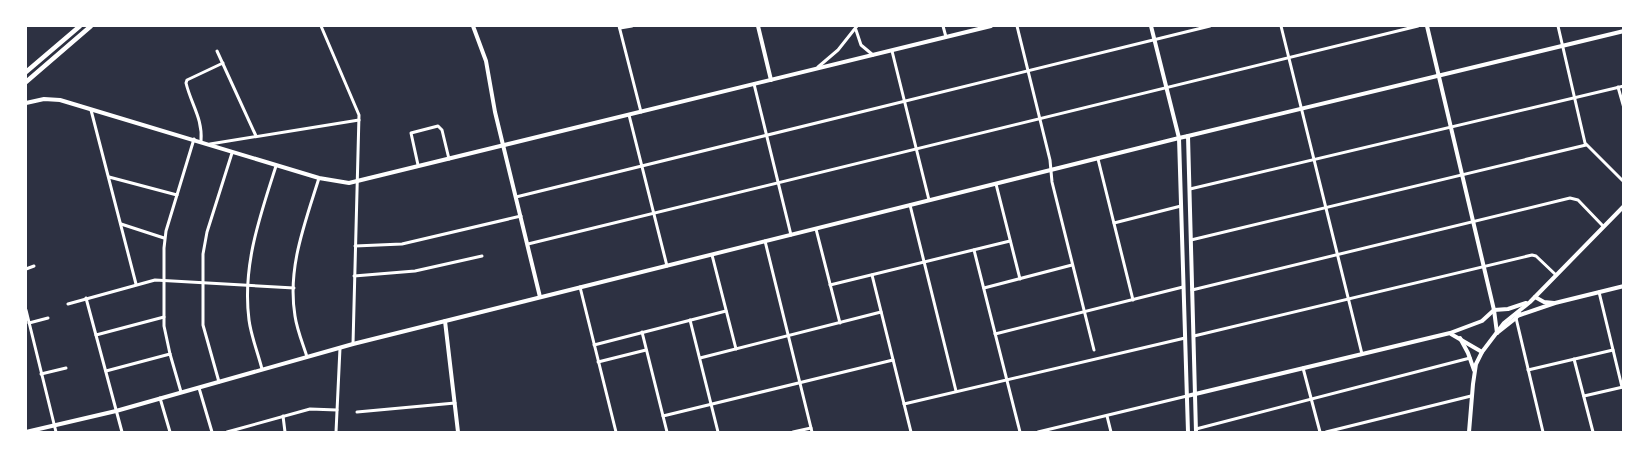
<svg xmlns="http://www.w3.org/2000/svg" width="1649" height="458" font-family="'Titillium Web',sans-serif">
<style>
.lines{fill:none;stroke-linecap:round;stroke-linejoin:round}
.minor{stroke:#fff;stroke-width:3}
.tertiary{stroke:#fff;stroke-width:4}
.secondary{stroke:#fff;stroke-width:4}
.primary{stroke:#fff;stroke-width:4.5}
</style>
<rect width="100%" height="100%" fill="#2d3142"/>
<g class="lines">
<g class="minor">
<polyline points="321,26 359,115 353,344"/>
<polyline points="619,26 641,112"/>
<polyline points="943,26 946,37"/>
<polyline points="1017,26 1050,160 1052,182 1094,350"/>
<polyline points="1281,26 1362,354"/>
<polyline points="1558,26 1585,143 1624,182"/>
<polyline points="620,28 632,26"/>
<polyline points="856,30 861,45 873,55"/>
<polyline points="217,51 256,136"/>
<polyline points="892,51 929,200"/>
<polyline points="818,67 838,50 857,26"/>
<polyline points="754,84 791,235"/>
<polyline points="1618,87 1624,108"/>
<polyline points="91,110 136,284"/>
<polyline points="629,115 667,266"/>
<path d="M201 141C203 119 191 104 186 83L187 80 223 63"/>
<polyline points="210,144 359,120"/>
<polyline points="1098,159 1133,300"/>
<polyline points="418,165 411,133 438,126 442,130 449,159"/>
<polyline points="109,177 177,195"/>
<polyline points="996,184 1020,279"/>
<polyline points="1190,189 1624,86"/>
<polyline points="516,197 1210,26"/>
<polyline points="910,205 956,391"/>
<polyline points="1114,223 1181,206"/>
<polyline points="121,224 164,238"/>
<polyline points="816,229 840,323"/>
<polyline points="1191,240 1586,145"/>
<polyline points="765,241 812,432"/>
<polyline points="528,244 1418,26"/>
<polyline points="355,246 402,244 521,216"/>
<polyline points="974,250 1020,432"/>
<polyline points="712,255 736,349"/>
<polyline points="26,269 34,266"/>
<polyline points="872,275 911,432"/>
<polyline points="354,276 415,271 482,256"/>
<polyline points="830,285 1010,241"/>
<polyline points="580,287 616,432"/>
<polyline points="984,288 1072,265"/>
<polyline points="1192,290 1570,198 1578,200 1603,226"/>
<polyline points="1599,292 1622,387"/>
<polyline points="86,298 122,432"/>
<polyline points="68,304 155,280 294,288"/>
<polyline points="26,310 56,432"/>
<polyline points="1516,318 1543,432"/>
<polyline points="690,320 718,432"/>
<polyline points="29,323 48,318"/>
<polyline points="642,332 667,432"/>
<polyline points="995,334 1183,287"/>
<polyline points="96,335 164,317"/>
<polyline points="1194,336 1532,255 1536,256 1556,275"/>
<polyline points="594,345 726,311"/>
<path d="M307 357C303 344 297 330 295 316 287 268 305 223 319 178"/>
<polyline points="700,358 881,312"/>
<polyline points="1574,359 1593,432"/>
<polyline points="598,362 646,350"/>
<polyline points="1303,368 1320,432"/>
<path d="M262 369C258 353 251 336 249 320 242 266 260 216 276 166"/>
<polyline points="1528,370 1613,350"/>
<polyline points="106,371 170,354"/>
<polyline points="41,374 66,368"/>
<polyline points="219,382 203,325 203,254 207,232 232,153"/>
<polyline points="199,388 212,432"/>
<polyline points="181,392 170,354 164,326 164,248 166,231 194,139"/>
<polyline points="1584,396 1623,387"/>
<polyline points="160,398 170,432"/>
<polyline points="904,404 1185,338"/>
<polyline points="357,412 455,403"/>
<polyline points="283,416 285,432"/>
<polyline points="663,416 893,360"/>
<polyline points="1107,416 1111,432"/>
<polyline points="1196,429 1470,358"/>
<polyline points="227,432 310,409 337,410"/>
<polyline points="336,432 340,348"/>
<polyline points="793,432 811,428"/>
<polyline points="1038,432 1187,396"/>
<polyline points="1326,432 1471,396"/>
</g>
<g class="tertiary">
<polyline points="473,26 486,61 495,112 540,297"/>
<polyline points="758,26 771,80"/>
<polyline points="1188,136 1624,31"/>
<polyline points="1535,297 1544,302 1554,303"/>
<polyline points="1517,316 1555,303 1624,286"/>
<polyline points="445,321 458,432"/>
<polyline points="1451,334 1482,352"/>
<polyline points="1187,396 1450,333 1482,321 1494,310"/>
<polyline points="26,432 116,411 353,344 1179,138"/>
</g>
<g class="secondary">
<polyline points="1151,26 1179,138 1188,432"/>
<polyline points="1427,26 1494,310 1497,333"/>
<polyline points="26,103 44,99 60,100 319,178 349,183 991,26"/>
<polyline points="1179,138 1188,136 1196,432"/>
<polyline points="1494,310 1508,309 1526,303"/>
<polyline points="1497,333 1516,318 1519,313"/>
<polyline points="1460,338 1468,353 1474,370"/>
<polyline points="1469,432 1473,384 1476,364 1482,352 1504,323 1530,302 1624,206"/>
</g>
<g class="primary">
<polyline points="26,72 80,26"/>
<polyline points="26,82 91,26"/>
</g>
</g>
<rect width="1649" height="458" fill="none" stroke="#ffffff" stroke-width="54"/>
</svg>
